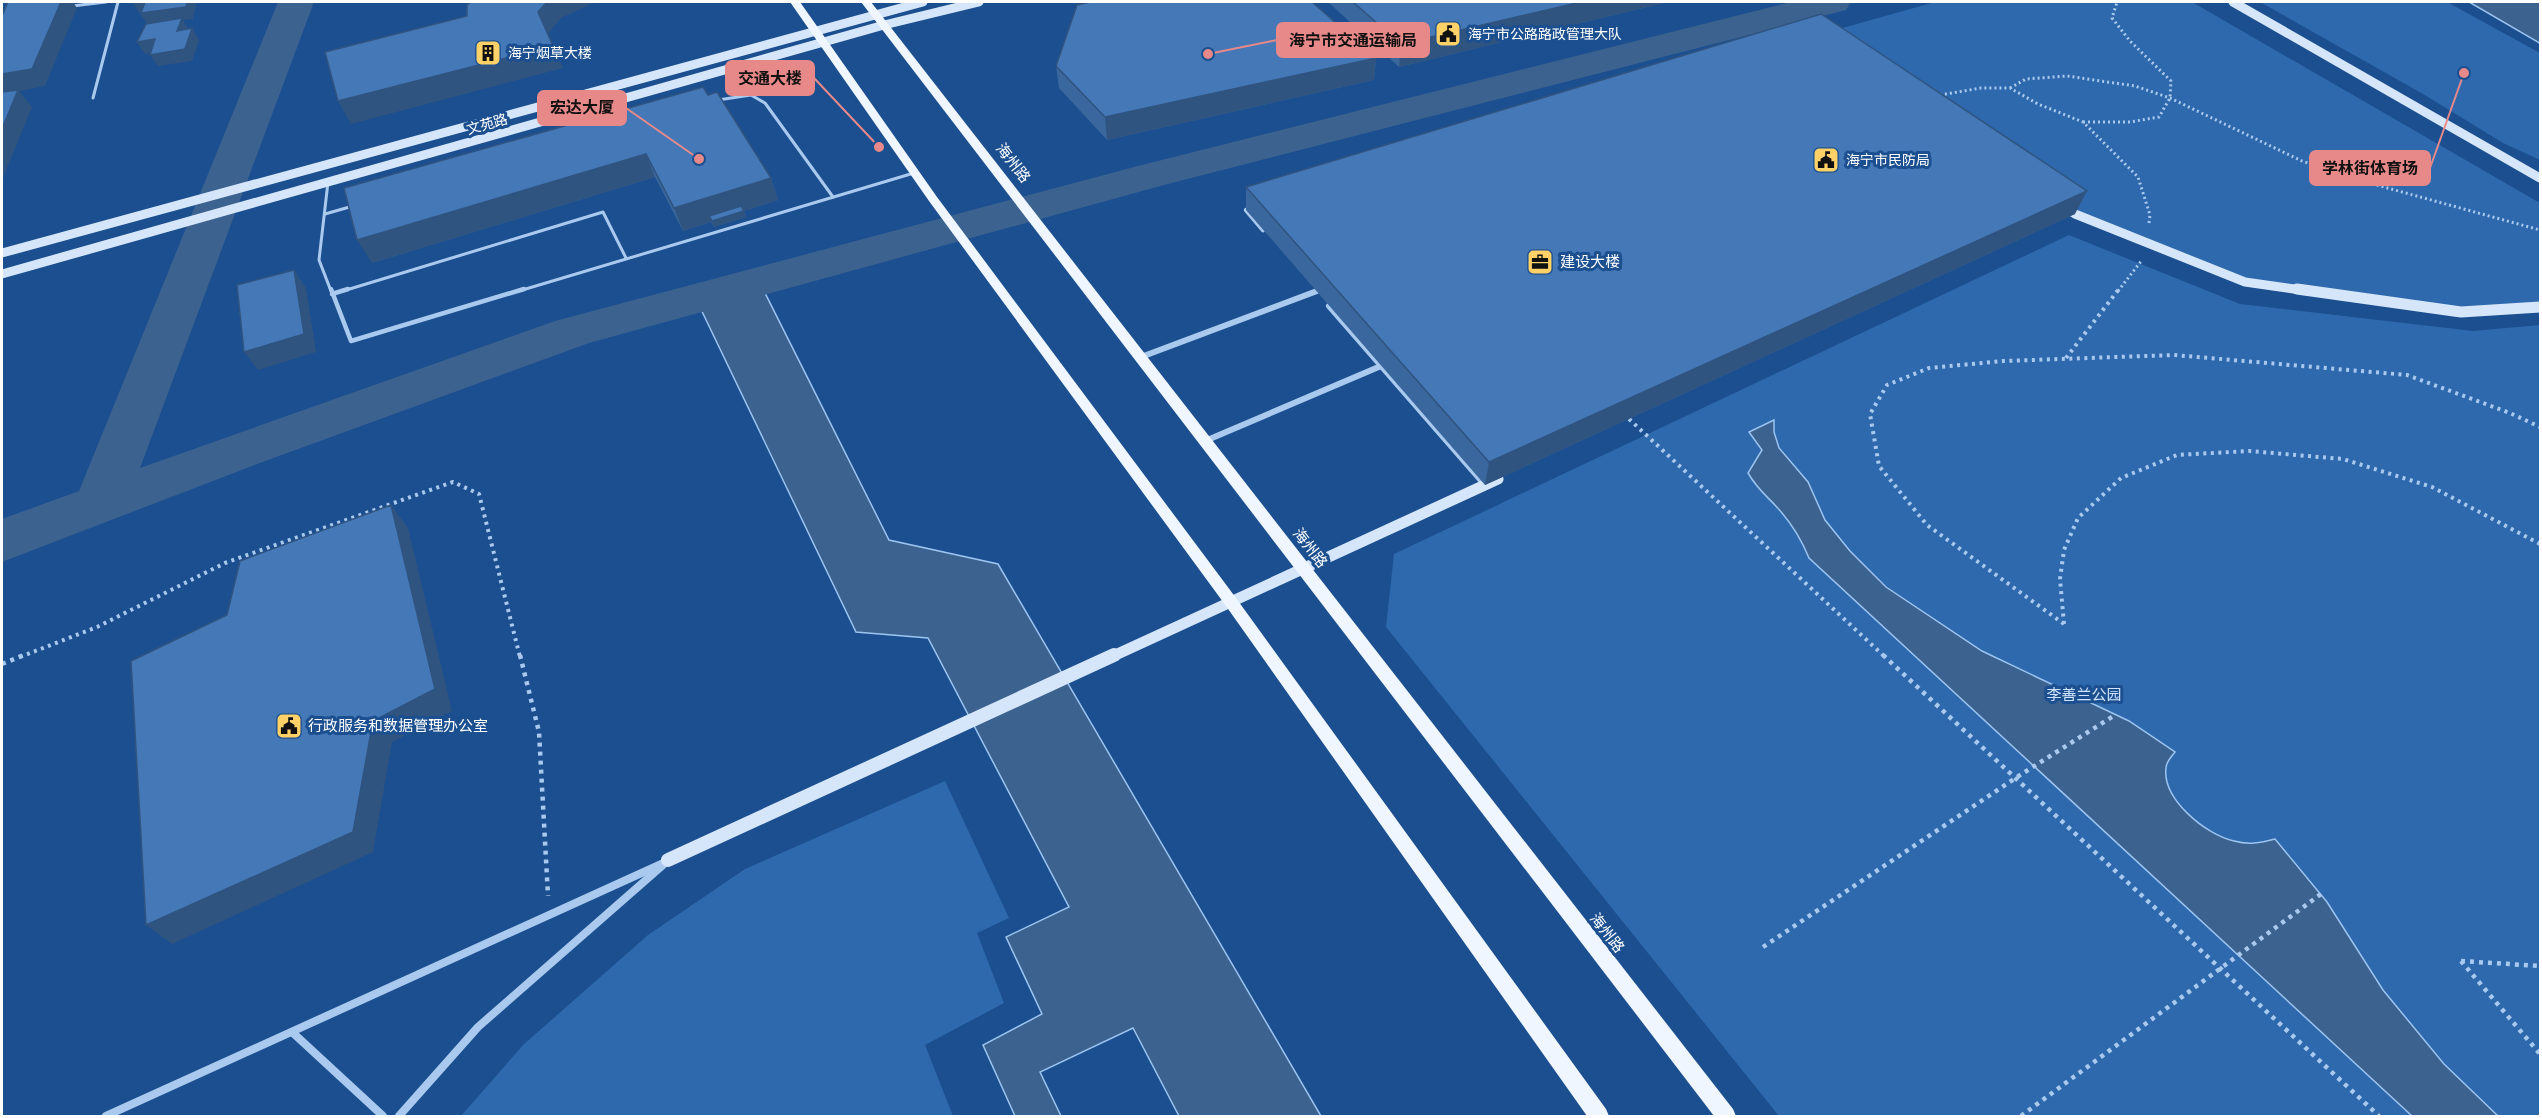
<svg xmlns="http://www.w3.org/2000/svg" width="2542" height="1118" font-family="'Public Sans','Noto Sans SC',sans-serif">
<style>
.green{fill:#2e69ad}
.water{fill:#3c6290;stroke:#9cc4f0;stroke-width:1.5}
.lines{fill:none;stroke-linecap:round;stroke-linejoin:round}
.river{fill:#3c6290;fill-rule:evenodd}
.path-far2{stroke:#a9c9ee;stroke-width:3;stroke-dasharray:2 3;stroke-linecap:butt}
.path-far1{stroke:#a9c9ee;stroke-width:4;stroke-dasharray:3 4.5;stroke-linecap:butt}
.path{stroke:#a9c9ee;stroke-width:4.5;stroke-dasharray:4 5;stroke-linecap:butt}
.lane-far1{stroke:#a9c9ee;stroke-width:3}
.lane{stroke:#a9c9ee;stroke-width:4.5}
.street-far2{stroke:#a9c9ee;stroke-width:4.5}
.street-far1{stroke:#a9c9ee;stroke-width:6}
.street{stroke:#a9c9ee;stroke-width:8}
.secondary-far2{stroke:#d6e6fa;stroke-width:9}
.secondary-far1{stroke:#d6e6fa;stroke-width:11}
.secondary{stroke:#d6e6fa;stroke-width:14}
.primary{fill:#f0f6ff;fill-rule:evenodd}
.wall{fill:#3a679d}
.shaded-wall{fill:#305480}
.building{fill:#4478b7;stroke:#305480;stroke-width:1.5}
.labels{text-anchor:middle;stroke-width:6;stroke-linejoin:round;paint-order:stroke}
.far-poi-label{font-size:14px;fill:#fff;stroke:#1b4f8f;text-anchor:start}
.far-street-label{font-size:14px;fill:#fff;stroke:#1b4f8f}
.street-label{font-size:15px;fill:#fff;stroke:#1b4f8f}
.poi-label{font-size:15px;fill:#fff;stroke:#1b4f8f;text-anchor:start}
.park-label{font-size:15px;fill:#cfe3fa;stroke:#1b4f8f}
.leader{fill:none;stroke:#e88989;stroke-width:2}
.callout-dot{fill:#e88989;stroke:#1b4f8f;stroke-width:2}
.callout{fill:#e88989;stroke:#e88989;stroke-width:2}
.callout-label{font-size:16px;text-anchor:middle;font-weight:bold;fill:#111}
</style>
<rect width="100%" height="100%" fill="#1b4f8f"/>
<g class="green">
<polygon points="1935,2 2192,2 2540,203 2540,307 2461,312 2245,282 2075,214 1814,36"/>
<polygon points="2260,2 2447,2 2540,53 2540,160 2503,143 2423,94"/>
<polygon points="2069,235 2240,304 2473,331 2540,325 2540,1116 1779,1116 1386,627 1394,554"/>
<polygon points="945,781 1009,918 977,933 1004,1003 925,1045 953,1116 461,1116 523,1045 648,935 745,869"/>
</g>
<g class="water">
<polygon points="2469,2 2540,2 2540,44 2538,42"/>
<polygon points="759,281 889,540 998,564 1321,1116 1179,1116 1133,1028 1040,1072 1061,1116 1015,1116 983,1045 1042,1014 1006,937 1069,907 928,638 856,632 696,299"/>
<path d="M1774 420V432L1779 448 1808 482 1825 520 1850 551 1886 587 1982 651 2129 721 2175 752C2171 757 2166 762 2166 768 2162 799 2206 835 2234 841 2249 845 2260 843 2275 839L2327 902 2383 990 2444 1064 2498 1116H2412L1809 558C1802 541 1794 527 1782 513 1769 497 1759 492 1748 473L1762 450 1749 432Z"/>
</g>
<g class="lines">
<polygon class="river" points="278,2 314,2 140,468 555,321 1134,167 1791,2 1851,2 1846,10 1164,185 589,343 257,464 2,562 2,519 79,491"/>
<g class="path-far2">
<polyline points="2010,88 2026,79 2067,76 2135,86 2170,98 2302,161 2373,184 2540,230"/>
<polyline points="1940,95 1981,88 2010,88 2038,104 2083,122 2138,177 2150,215 2149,223"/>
<polyline points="2083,122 2130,122 2159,117 2170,98 2171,81 2130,41 2112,18 2117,2"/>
<polyline points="2118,291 2142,260"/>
</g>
<g class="path-far1">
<polyline points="2066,358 2119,289"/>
<polyline points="1629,419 1885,657"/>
<polyline points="2064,624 1927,525 1879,466 1870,414 1887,385 1929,368 2003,361 2174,355 2407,375 2510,413 2540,427"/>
<polyline points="2064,624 2060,579 2064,550 2078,518 2121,478 2177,455 2249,451 2343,459 2432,487 2540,544"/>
<polyline points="20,657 97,627 225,563 453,482 479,494 520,657"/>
</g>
<g class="path">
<polyline points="520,655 539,732 548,896"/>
<polyline points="1883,655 2379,1116"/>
<polyline points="2,664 24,655"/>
<polyline points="1763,947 2017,777 2115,715"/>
<polyline points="2461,961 2540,1054"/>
<polyline points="2461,961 2540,966"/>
<polyline points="2021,1116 2321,894"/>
</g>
<g class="lane-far1">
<polyline points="72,6 106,2"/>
<polyline points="93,98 118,2"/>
<polyline points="718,100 751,95 765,103 833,197"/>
<polyline points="328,182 319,260 331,291"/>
<polyline points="325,214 353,206"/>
<polyline points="343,291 603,212 626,258"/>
<polyline points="519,291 914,173"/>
</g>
<g class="lane">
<polyline points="331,289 351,341 524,289"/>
<polyline points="332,294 348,289"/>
</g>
<polyline class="street-far2" points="1251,209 1246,210 1263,230"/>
<g class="street-far1">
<polyline points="1329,306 1485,485"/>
<polyline points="1141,357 1317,291"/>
<polyline points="1205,441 1381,366"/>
</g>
<g class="street">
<polyline points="292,1032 383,1116"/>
<polyline points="106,1116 668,861"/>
<polyline points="399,1116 478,1027 663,865"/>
</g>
<g class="secondary-far2">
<polyline points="2233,2 2540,178"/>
<polyline points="2062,205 2075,214 2245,282 2308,291"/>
<polyline points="2,253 923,2"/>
<polyline points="2,274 884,25 979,2"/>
</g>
<g class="secondary-far1">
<polyline points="2297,289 2461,312 2540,307"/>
<polyline points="1111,657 1498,479"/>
</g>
<polyline class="secondary" points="668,860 1114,655"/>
<g class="primary">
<polygon points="790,2 800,2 937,197 1236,598 1606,1109 1609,1116 1587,1116 1226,606 929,201"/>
<polygon points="861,2 871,2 1733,1109 1736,1116 1714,1116"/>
</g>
</g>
<g class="wall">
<polygon points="1328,2 1668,2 1399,67"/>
<polygon points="1376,58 1374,80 1107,140 1059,88 1056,66"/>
<polygon points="708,95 771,178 778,200 744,211 746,217 714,227 711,222 683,231 655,177 372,263"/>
<polygon points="1246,187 2075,214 1485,485 1246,210"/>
</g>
<g class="shaded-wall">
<polygon points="61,2 73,2 77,8 45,86 19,91 32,107 2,180 2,74"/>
<polygon points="132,2 198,2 196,5 193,19 183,20 189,30 177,31 148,25"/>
<polygon points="547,2 595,2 587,6 561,18 548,34 538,12"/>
<polygon points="1581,2 1668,2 1399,67 1401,44"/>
<polygon points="192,28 199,40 192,61 158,66 150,55"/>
<polygon points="155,39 163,51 145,54 137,42"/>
<polygon points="553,46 563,68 351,124 338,101"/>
<polygon points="1376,58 1374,80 1107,140 1105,117"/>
<polygon points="646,154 655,177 372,263 357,240"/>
<polygon points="771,178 778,200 744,211 746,217 714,227 709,216 711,222 683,231 674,208"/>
<polygon points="2087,191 2075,214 1485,485 1489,462"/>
<polygon points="294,270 306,288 316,352 258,370 244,352"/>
<polygon points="391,505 408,528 452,711 392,742 373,852 172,944 146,925"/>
</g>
<g class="building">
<polygon points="8,2 61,2 32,69 2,74 2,16"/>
<polygon points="145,2 187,2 186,7 141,13"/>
<polygon points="471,2 547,2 538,12 553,46 338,101 325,52 467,16 467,5"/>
<polygon points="1090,2 1312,2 1376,58 1105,117 1056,66 1077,5"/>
<polygon points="1353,2 1581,2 1401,44"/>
<polygon points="1821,14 2087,191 1489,462 1246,187"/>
<polygon points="182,18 177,31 192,28 185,49 150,55 155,39 137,42 146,24"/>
<polygon points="703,87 708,95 717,92 771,178 674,208 646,154 357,240 344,188"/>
<polygon points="18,90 2,129 2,92"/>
<polygon points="741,206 744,211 712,221 709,216"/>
<polygon points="294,270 304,334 244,352 237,285"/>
<polygon points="391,505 435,689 373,721 353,832 146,925 131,661 227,615 240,561"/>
</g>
<defs>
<g id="civic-square" transform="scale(1.35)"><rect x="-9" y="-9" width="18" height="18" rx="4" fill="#ffd166" stroke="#1b4f8f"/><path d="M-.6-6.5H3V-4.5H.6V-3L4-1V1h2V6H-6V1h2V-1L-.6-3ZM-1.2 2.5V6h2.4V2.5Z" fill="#111"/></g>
<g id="building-square" transform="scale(1.35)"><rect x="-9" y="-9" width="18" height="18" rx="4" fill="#ffd166" stroke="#1b4f8f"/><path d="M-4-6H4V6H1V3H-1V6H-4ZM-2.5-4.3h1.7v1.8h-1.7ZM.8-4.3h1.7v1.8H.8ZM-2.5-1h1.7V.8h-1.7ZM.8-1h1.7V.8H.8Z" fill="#111"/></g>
<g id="office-square" transform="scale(1.35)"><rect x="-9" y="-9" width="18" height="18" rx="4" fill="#ffd166" stroke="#1b4f8f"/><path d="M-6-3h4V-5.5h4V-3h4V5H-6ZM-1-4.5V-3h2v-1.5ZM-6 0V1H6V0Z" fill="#111"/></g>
</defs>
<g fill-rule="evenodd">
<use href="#civic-square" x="1448" y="34"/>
<use href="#building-square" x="488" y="53"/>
<use href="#civic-square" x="1826" y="160"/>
<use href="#office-square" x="1540" y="262"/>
<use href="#civic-square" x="289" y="726"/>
</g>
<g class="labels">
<g class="far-poi-label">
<text x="1468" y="39">海宁市公路路政管理大队</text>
<text x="508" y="58">海宁烟草大楼</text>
<text x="1846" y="165">海宁市民防局</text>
</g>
<g class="far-street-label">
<text transform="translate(487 124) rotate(-16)" y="5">文苑路</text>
</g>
<g class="street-label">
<text transform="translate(1013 163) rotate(52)" y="5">海州路</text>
<text transform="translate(1310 548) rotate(52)" y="5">海州路</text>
<text transform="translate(1607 933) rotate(52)" y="5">海州路</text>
</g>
<g class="poi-label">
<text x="1560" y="267">建设大楼</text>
<text x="308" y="731">行政服务和数据管理办公室</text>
</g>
<g class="park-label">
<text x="2084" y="700">李善兰公园</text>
</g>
</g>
<path class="leader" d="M1208 54L1277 40M879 147L814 78M699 159L626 108M2464 73L2430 168"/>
<g class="callout-dot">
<circle cx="1208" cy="54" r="6"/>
<circle cx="879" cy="147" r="6"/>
<circle cx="699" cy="159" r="6"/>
<circle cx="2464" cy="73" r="6"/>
</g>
<g class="callout">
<rect x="1277" y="23" width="152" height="34" rx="6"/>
<rect x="726" y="61" width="88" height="34" rx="6"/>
<rect x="538" y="91" width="88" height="34" rx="6"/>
<rect x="2310" y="151" width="120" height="34" rx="6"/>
</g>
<g class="callout-label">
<text x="1353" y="46">海宁市交通运输局</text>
<text x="770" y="84">交通大楼</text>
<text x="582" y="113">宏达大厦</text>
<text x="2370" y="174">学林街体育场</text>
</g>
<rect width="2542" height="1118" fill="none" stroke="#ffffff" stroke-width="6"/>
</svg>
